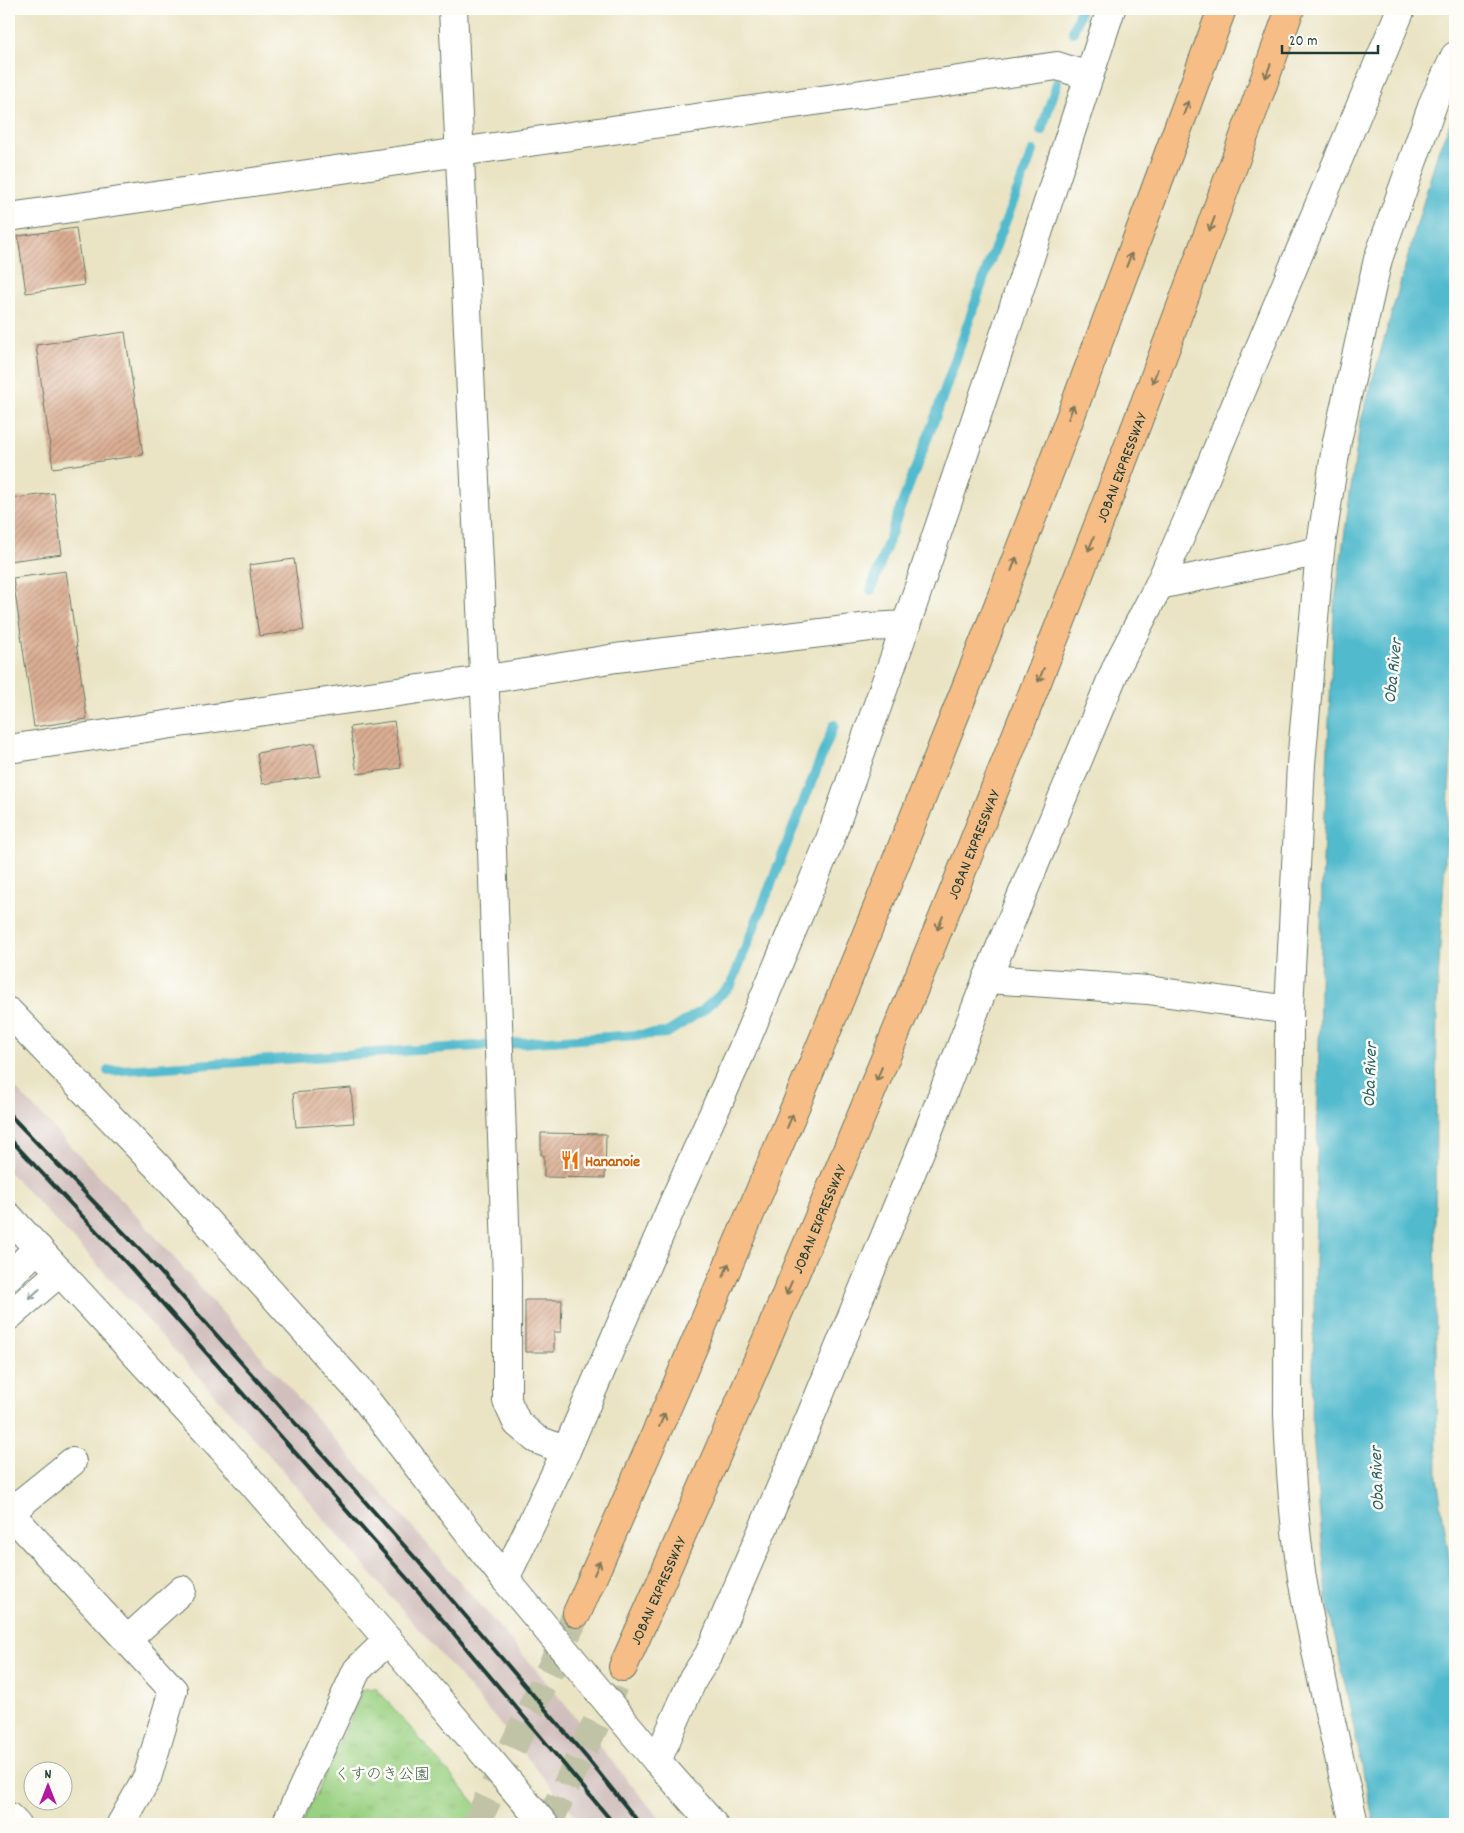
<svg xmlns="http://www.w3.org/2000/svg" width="1464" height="1833" font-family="Dekko,'Klee One',sans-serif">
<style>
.railway{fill:#d1bfbd}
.park{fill:url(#park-tufts);stroke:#5c875b}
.water{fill:#51bacd;stroke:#387c80}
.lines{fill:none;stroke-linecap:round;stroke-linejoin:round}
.stream{stroke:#51bacd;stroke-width:10}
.building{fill:url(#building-hatch)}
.motorway-tunnel{stroke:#c1c3a7;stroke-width:28;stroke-dasharray:28 14;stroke-linecap:butt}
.minor-casing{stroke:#676;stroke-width:30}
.tertiary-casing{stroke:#676;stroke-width:30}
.motorway-casing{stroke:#676;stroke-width:30}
.minor{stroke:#fff;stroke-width:28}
.tertiary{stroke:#fff;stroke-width:28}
.motorway{stroke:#f6be86;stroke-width:28}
.rail{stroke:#1f3d34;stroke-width:4}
.oneway{stroke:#807759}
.oneway2{stroke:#8f9e9a}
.labels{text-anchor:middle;stroke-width:5;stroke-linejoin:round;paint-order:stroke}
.street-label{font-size:16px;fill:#1f3d34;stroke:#fdfcf7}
.food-label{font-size:16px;font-weight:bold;fill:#c56008;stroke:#fdfcf7;text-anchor:start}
.park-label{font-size:16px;fill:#3e6248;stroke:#fdfcf7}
.water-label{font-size:18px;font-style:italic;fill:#2e6262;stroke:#fdfcf7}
</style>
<defs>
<pattern id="park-tufts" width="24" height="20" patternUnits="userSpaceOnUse" patternTransform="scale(1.25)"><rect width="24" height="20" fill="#9ad182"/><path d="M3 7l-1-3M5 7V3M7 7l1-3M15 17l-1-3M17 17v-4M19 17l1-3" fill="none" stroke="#84b471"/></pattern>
<pattern id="building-hatch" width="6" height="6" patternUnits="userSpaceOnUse" patternTransform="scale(1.25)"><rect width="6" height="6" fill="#dbae93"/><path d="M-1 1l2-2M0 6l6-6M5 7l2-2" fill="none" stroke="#b18f79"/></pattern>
</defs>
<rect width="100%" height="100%" fill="#fdfcf7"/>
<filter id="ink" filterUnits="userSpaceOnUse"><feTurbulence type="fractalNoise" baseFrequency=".02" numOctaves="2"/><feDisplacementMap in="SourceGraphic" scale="10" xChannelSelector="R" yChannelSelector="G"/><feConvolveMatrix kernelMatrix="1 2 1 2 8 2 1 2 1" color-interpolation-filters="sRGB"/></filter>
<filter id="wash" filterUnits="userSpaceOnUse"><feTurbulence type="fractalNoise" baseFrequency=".0096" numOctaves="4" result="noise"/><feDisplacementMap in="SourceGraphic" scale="20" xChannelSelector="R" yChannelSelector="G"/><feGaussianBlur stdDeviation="1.12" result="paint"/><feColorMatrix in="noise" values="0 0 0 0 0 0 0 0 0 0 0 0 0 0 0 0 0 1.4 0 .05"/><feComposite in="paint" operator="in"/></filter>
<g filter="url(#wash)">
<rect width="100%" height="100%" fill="#eae4c4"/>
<polygon class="railway" points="9,1081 145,1225 415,1530 532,1665 664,1824 582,1824 495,1718 276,1463 84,1250 9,1172"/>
<polygon class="park" points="376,1688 493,1824 302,1824 364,1689"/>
<polygon class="water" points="1455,112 1455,708 1451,758 1437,999 1435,1222 1437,1477 1455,1596 1455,1824 1374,1824 1327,1599 1312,1423 1322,883 1334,608 1360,424 1438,151"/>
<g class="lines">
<g class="stream">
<polyline points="1073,32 1081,9"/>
<polyline points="1041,131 1057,83"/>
<polyline points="871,590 898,514 935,418 988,266 1033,151"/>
<polyline points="108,1071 667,1033 703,1010 731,985 834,725"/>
</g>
</g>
<g id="blocks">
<g class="building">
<polygon points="76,228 84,285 26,293 18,236"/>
<polygon points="125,332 143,455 53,468 36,345"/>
<polygon points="54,493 62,554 9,561 9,499"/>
<polygon points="294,559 304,630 259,636 249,565"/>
<polygon points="66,571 87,719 34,727 13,578"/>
<polygon points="394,721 401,768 357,774 350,727"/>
<polygon points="315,743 320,776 262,784 257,753"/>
<polygon points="351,1088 354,1123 296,1127 293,1093"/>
<polygon points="541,1133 606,1134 605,1178 544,1177 544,1155 541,1155"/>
<polygon points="525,1300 562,1300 561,1332 554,1332 554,1352 525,1352"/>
</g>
</g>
</g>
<g filter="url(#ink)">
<use href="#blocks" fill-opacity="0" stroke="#676" stroke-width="1"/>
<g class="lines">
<g class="motorway-tunnel">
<polyline points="476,1824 577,1613"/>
<polyline points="548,1824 623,1667"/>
</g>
<g class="minor-casing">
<g id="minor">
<polyline points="453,9 491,822 507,1279 507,1401 517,1423 536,1439 566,1451"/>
<polyline points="9,217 1057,66 1089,76"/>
<polyline points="1159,585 1320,551"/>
<polyline points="9,749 172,724 483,680 616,658 870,627 906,625"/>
<polyline points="987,979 1148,990 1289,1010"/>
<polyline points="9,1276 38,1248"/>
<polyline points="9,1316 60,1272"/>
<polyline points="9,1512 173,1690 147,1778 121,1824"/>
<polyline points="10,1512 72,1462"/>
<polyline points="127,1640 182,1590"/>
<polyline points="657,1761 693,1679 709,1654 790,1466 926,1137 987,979 1117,666 1159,585 1186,524 1401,9"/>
<polyline points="9,1817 16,1824"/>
<polyline points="286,1824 357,1670 388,1640"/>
<path d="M1354 1824C1336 1742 1316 1660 1302 1578 1294 1524 1290 1468 1288 1414L1289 1010 1301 764 1320 551 1337 441 1378 259 1434 101 1455 56"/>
</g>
</g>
<g class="tertiary-casing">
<g id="tertiary">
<polyline points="9,1012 156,1165 360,1392 505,1579 657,1761 713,1824"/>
<polyline points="9,1217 222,1448 388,1640 544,1824"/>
<polyline points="505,1579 566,1451 678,1192 742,1050 828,845 906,625 1020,288 1111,9"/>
</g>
</g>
<g class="motorway-casing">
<g id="motorway">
<path d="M577 1613C724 1282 864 948 996 611 1074 411 1148 210 1222 9"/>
<path id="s1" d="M623 1667C867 1123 1089 570 1290 9"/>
</g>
</g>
<use href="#minor" class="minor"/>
<use href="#tertiary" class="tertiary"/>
<use href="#motorway" class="motorway"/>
<g class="rail">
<polyline points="9,1114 147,1257 433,1578 587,1758 640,1824"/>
<polyline points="9,1138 131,1268 419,1592 614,1824"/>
</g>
</g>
<defs><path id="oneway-shaft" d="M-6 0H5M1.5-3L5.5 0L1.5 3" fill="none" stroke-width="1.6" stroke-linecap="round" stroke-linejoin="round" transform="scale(1.25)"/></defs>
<g class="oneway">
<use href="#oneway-shaft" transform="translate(1268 71) rotate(110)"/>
<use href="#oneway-shaft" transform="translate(1186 108) rotate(-70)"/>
<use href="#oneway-shaft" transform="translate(1212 224) rotate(111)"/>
<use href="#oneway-shaft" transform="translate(1129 260) rotate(-69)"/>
<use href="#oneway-shaft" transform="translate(1155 376) rotate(111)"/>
<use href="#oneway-shaft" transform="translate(1071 412) rotate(-69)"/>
<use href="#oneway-shaft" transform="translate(1091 544) rotate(111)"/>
<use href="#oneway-shaft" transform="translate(1014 564) rotate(-69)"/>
<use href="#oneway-shaft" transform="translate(1041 675) rotate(112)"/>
<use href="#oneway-shaft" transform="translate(940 923) rotate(112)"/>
<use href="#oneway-shaft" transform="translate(879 1074) rotate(112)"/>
<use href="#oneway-shaft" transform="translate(790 1121) rotate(-67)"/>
<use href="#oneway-shaft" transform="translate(726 1270) rotate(-67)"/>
<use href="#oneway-shaft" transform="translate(789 1288) rotate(113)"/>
<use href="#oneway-shaft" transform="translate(662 1420) rotate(-67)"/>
<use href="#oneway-shaft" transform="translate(597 1568) rotate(-66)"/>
</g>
<use class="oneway2" href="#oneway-shaft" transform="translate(34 1294) rotate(139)"/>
</g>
<defs>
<g id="restaurant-bare" transform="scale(1.5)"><path d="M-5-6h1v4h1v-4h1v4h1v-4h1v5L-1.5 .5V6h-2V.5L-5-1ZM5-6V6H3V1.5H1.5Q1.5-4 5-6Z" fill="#e8710a" stroke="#fdfcf7" stroke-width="2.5" paint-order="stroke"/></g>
</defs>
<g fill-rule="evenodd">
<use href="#restaurant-bare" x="570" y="1160"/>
</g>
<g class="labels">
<g class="street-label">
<text dy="6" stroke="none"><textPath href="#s1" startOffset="1299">JOBAN EXPRESSWAY</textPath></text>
<text dy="6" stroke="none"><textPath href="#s1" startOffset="894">JOBAN EXPRESSWAY</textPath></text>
<text dy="6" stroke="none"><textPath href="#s1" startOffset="489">JOBAN EXPRESSWAY</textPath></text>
<text dy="6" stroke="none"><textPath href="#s1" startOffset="84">JOBAN EXPRESSWAY</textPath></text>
</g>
<g class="food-label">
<text x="585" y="1166">Hananoie</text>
</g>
<g class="park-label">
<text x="382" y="1779">くすのき公園</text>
</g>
<g class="water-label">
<text transform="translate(1392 671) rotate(-84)" y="6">Oba River</text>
<text transform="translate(1369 1075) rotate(-88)" y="6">Oba River</text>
<text transform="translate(1376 1479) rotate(-92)" y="6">Oba River</text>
</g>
</g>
<rect width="1464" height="1833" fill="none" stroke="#fdfcf7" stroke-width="30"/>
<g transform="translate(48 1786)"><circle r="24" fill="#fdfcf7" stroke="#a4b0a9"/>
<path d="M0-4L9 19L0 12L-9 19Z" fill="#b5179e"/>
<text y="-8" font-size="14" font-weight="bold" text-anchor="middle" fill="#1f3d34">N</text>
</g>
<path d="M1282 45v8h96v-8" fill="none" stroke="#1f3d34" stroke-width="2.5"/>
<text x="1289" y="45" font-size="15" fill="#1f3d34" stroke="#fdfcf7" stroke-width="4" paint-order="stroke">20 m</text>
</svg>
